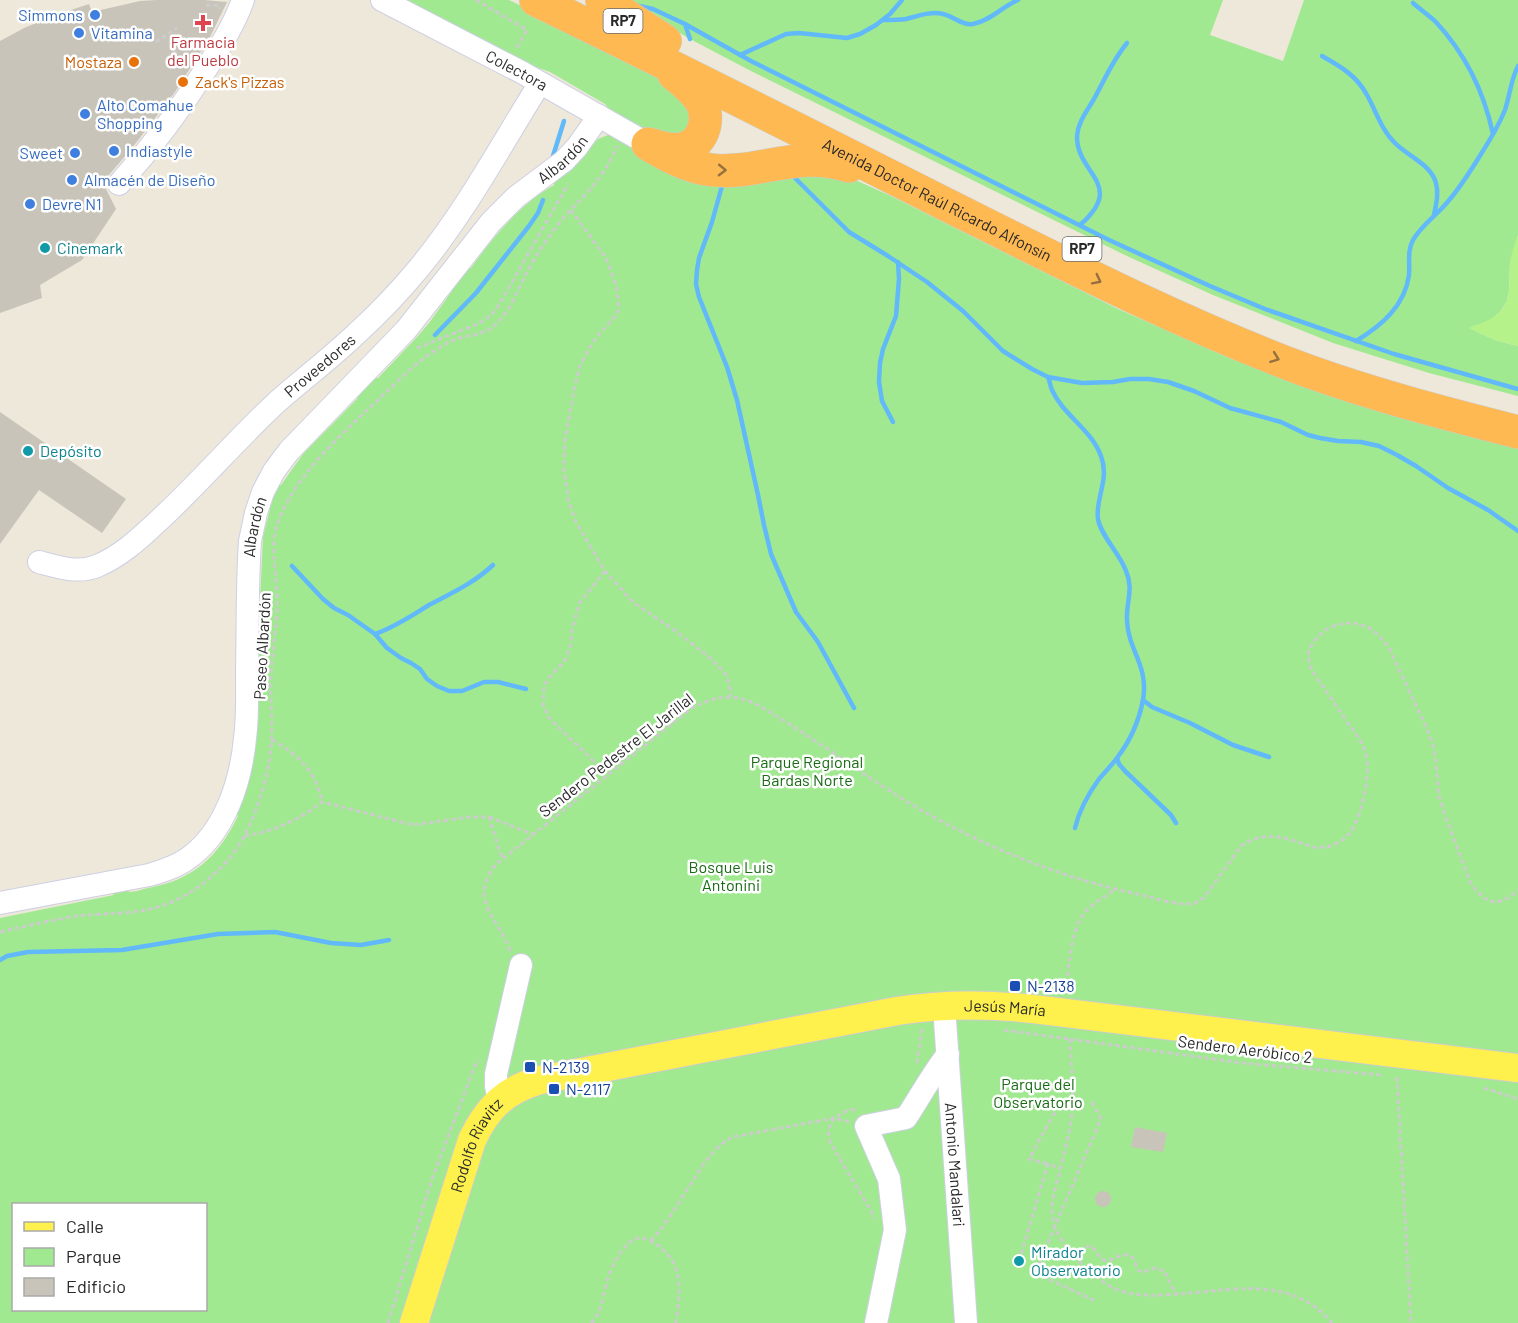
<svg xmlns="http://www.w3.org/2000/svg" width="1518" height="1323" font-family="Barlow,sans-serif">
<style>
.green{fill:#a0e990;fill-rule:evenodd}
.pitch{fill:#b5f28a}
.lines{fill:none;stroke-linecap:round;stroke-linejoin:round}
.stream{stroke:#61b9fa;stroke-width:4.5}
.building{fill:#c8c4b9}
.minor-casing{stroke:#cecfe4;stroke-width:24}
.major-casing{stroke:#ccc;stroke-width:30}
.highway-casing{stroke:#ccc;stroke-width:34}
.path{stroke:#ccc;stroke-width:3;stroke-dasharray:4.5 3;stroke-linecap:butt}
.minor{stroke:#fff;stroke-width:22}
.major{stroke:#fef14d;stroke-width:28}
.highway{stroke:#ffb952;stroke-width:33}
.oneway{stroke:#94713e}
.shop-dot{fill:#3f7fe0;stroke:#fff;stroke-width:2}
.health-dot{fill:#e0444e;stroke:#fff;stroke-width:2}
.food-dot{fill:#e8710a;stroke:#fff;stroke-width:2}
.culture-dot{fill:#0f9aa8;stroke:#fff;stroke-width:2}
.transit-dot{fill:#1a4fb4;stroke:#fff;stroke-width:2}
.labels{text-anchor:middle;stroke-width:5;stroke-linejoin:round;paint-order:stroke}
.shield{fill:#fff;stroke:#696969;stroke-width:1.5}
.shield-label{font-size:15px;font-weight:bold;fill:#292929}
.shop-label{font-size:16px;fill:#366cbe;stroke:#fff;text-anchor:start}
.health-label{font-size:16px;fill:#be3a42;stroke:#fff}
.food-label{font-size:16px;fill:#c56008;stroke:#fff;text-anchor:end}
.street-label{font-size:16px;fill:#292929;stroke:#fff}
.culture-label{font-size:16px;fill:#0d838f;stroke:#fff;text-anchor:start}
.park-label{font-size:16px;fill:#176c13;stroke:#fff}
.transit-label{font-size:16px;fill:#164399;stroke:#fff;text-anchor:start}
</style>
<rect width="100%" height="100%" fill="#ede8d9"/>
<g class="green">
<polygon points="402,0 509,0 661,73 692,105 687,132 667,140 615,116 605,104 550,72 510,58"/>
<polygon points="624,0 1223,0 1210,35 1283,61 1304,0 1518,0 1518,235 1510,263 1509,290 1507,301 1501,311 1477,332 1498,341 1518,346 1518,396 1429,373 1333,343 1213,295 1129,257 749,70 690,39"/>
<path d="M608 135H613L641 150 824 166 891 196 1118 309 1229 358 1296 383 1364 406 1518 449V1323H0V918L114 895 108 891C112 890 117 888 121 888 124 888 127 891 130 892 135 892 143 889 148 888 193 880 218 857 238 816L234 809 240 794 246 790C262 737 255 686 253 631L259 622 263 537 270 509 267 501 273 488 281 485 303 454 357 399 359 389 369 379 378 378 417 337 429 323 452 291V282L461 270 471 268C493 237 520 204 554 185L555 179 594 143 598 139ZM14 1204H206V1310H14Z"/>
</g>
<path class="pitch" d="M1518 235V346L1498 341 1468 328C1490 320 1508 315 1509 288 1510 280 1509 271 1510 263 1511 254 1515 244 1518 235Z"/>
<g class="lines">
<g class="stream">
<path d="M1413 3C1420 9 1428 15 1435 21 1464 52 1484 92 1493 134"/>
<polyline points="635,5 653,9 685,24 751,61 1109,240 1210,286 1265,309 1394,354 1518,389"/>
<path d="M883 20C891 20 899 20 906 19 918 16 931 11 943 14 953 16 963 26 973 24 990 21 1003 6 1018 0"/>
<polyline points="685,24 690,39"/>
<polyline points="740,55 786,34 799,33 847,38 860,34 876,25 890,14 902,0"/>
<path d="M1322 56C1340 66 1357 76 1367 95 1376 111 1381 129 1394 142 1407 156 1431 164 1436 183 1439 194 1436 205 1434 215"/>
<polyline points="553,156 564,121"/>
<polyline points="793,176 849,232 888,256 927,282 963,311 1003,351 1032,369 1048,377 1082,383 1113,382 1130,379 1149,379 1168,382 1194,391 1230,408 1281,422 1308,435 1320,438 1338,441 1361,442 1379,446 1397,455 1416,466 1448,488 1488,510 1518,531"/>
<polyline points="722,186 712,222 699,258 697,270 696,284 699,297 727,367 737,400 758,495 764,525 771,554 796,612 818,642 854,708"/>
<path d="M1080 225C1127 184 1076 174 1077 136 1078 122 1087 111 1094 99 1105 79 1112 61 1127 43"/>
<polyline points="435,335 476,293 529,226 538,213 543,200"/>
<path d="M1356 341C1381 326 1405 306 1409 275 1410 263 1407 251 1413 240 1421 226 1434 217 1444 206 1458 191 1470 172 1481 154 1490 140 1499 125 1505 110 1510 95 1511 79 1518 66"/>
<path d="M1048 377C1050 381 1050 386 1052 390 1063 415 1091 429 1101 456 1110 480 1095 498 1098 519 1101 536 1120 554 1126 571 1134 589 1126 602 1127 620 1128 651 1149 665 1143 700 1139 721 1130 741 1117 758 1111 766 1105 772 1099 779 1089 793 1079 811 1075 828"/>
<polyline points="893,422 882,401 879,382 880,363 883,349 896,316 899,279 898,262"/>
<polyline points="292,566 323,599 334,608 348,615 375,634 387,648 401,658 411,663 420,669 427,679 437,686 449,691 462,691 484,682 498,682 526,689"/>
<path d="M375 634C395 627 411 616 429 605 452 593 474 583 493 565"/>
<polyline points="1143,700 1152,707 1190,723 1233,745 1269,757"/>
<polyline points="1117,758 1119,764 1125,771 1171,815 1176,823"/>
<polyline points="0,960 7,956 28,952 122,950 218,934 248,933 275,932 331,943 361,945 389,940"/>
</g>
</g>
<g class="building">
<polygon points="157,0 204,0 227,2 210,37 175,92 132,148 108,176 102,181 116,209 82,260 40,285 42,298 0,313 0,41 24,28 56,15 89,4 92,12 140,1"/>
<polygon points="0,412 126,499 102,533 39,490 0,544"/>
<polygon points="1135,1127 1167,1133 1163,1152 1131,1147"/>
<circle cx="1103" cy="1199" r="8"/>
</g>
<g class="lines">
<g class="minor-casing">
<g id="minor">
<path id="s1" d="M382 0 523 73 648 144"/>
<path d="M119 184C151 148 180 110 206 69 220 47 234 25 243 0"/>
<path id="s2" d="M39 562C58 567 78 574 97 566 119 557 138 540 155 524 198 485 235 441 277 402 303 379 331 358 356 334 378 314 400 291 419 268 466 211 501 145 540 83"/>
<path id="s3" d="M0 903 149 875C163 871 176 867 187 859 225 833 241 781 245 738 248 716 247 692 247 670 248 627 247 584 250 541L256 513 263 492 274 471 289 451 406 330 491 222 516 197 564 161 577 147 599 116"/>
<path id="s4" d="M944 1006 966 1323"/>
<polyline points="499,1101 496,1086 496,1074 521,965"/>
<path d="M876 1323 895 1230 889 1179 866 1126 906 1118C920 1097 932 1074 948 1054"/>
</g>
</g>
<g class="major-casing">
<g id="major">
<path id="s5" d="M414 1323 472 1140C487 1108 505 1090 540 1080L897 1011C942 1004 987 1004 1033 1009L1518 1068"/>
</g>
</g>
<g class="highway-casing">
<g id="highway">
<path id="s6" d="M536 0C674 67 811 136 947 205 1065 264 1182 324 1305 370 1374 395 1447 414 1518 432"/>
<polyline points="602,0 665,41"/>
<path d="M648 144C668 156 688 167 712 170 760 175 797 149 849 166"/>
<path d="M652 145C661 148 671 151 681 149 703 146 711 119 701 101 694 90 684 82 674 74"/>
</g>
</g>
<g class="path">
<polyline points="476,0 527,30 516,49"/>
<polyline points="206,5 220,6 219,9"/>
<polyline points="156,42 177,28"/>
<polyline points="167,58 187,43"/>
<polyline points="571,210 606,258 616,285 619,306 617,314 599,334 587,352 580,366 574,390 565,439 564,471 569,502 576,522 605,571 634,603 673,629 709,657 725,673 729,684 731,696"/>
<polyline points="417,348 475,325 484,320 492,314 499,305 568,184"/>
<polyline points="605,571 580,602 572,630 571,644 564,662 552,674 544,686 543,705 550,719 607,774"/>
<path d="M272 740C298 754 316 771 322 802"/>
<polyline points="489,817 532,834"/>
<path d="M245 836C274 831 299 820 322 802L413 825 470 817H489L502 858"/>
<path d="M0 932C26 926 51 920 77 916 95 914 114 914 133 912 173 907 202 889 228 860 251 835 269 779 271 746 273 722 270 698 271 673 273 647 278 621 277 595 276 561 267 541 284 508 307 464 344 432 379 399 398 381 416 362 439 348 447 343 455 339 464 337 476 334 486 333 495 325 510 312 518 289 527 272 537 253 550 234 564 217 586 193 605 177 617 146"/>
<path d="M510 951C499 918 468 902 495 865L692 708C716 696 731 693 756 704 802 730 845 762 890 791 965 839 1050 875 1137 894 1152 897 1180 907 1195 903 1200 901 1203 898 1206 895L1241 846C1259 833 1278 835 1298 842 1307 845 1315 849 1325 847 1334 846 1343 841 1349 834 1362 819 1372 769 1365 750 1361 740 1354 731 1348 723 1337 707 1327 692 1316 677 1313 671 1309 666 1309 660 1307 651 1311 645 1317 638 1329 623 1351 619 1369 628 1378 633 1383 640 1389 648L1428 731 1433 745 1436 762 1439 796 1445 815 1470 882C1485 904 1497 909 1518 890"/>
<path d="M1066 991C1069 968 1070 930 1085 912 1093 903 1106 896 1116 889"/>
<polyline points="1004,1030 1242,1063 1382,1075"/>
<path d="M1070 1039C1071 1066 1075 1094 1071 1121 1068 1139 1063 1157 1059 1174 1055 1189 1050 1204 1053 1219 1055 1234 1069 1251 1079 1261 1092 1274 1106 1287 1124 1292 1142 1297 1161 1295 1179 1294 1233 1290 1292 1275 1332 1323"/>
<polyline points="917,1063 922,1029"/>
<polyline points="1397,1077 1411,1323"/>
<polyline points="1484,1088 1518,1099"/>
<polyline points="1092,1102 1101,1119 1035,1273 1096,1301"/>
<path d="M855 1109C838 1112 824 1123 830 1142L871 1211 874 1219"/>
<polyline points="1047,1164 1029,1159 1055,1112"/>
<path d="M651 1241C667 1223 679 1202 692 1182 703 1165 714 1146 733 1137L834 1118 850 1122"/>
<path d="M1074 1256 1085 1247 1091 1246C1097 1250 1098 1257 1104 1260 1112 1263 1118 1253 1127 1255 1143 1258 1127 1280 1155 1268L1164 1271 1176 1294"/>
<polyline points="1019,1261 1048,1164 1060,1168"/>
<polyline points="388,1323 432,1179 474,1068 476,1064 480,1061"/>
<path d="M591 1323C602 1312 602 1299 606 1285 609 1273 614 1262 621 1252 625 1247 629 1242 634 1239 642 1236 649 1240 656 1244 685 1264 680 1292 676 1323"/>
</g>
<use href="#minor" class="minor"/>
<use href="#major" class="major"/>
<use href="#highway" class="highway"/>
</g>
<defs><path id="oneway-chevron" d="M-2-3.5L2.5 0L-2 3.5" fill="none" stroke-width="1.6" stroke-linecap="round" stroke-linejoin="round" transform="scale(1.5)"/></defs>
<g class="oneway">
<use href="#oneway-chevron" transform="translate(722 170) rotate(1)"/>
<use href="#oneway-chevron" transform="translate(1097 280) rotate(27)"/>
<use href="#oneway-chevron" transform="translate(1275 358) rotate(21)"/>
</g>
<g class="shop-dot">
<circle cx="95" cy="15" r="6"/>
<circle cx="79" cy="33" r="6"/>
<circle cx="85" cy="114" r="6"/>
<circle cx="114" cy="151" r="6"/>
<circle cx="75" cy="153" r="6"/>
<circle cx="72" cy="180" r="6"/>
<circle cx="30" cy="204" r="6"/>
</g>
<path class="health-dot" d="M200 14h6v6h6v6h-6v6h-6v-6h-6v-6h6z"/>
<g class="food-dot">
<circle cx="134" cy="62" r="6"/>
<circle cx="183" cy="82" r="6"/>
</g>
<g class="culture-dot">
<circle cx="45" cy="248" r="6"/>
<circle cx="28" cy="451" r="6"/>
<circle cx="1019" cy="1261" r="6"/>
</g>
<g class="transit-dot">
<rect x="1009" y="980" width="12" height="12" rx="3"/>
<rect x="524" y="1061" width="12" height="12" rx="3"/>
<rect x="548" y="1083" width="12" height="12" rx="3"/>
</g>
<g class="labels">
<g class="shield">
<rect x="603.5" y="9" width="39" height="24" rx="4.5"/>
<rect x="1062.5" y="237" width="39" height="24" rx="4.5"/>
</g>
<g class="shield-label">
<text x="623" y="26">RP7</text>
<text x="1082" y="254">RP7</text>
</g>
<g class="shop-label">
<text x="83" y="21" text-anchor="end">Simmons</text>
<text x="91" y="39">Vitamina</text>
<text x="97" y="111">Alto Comahue<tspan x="97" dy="18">Shopping</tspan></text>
<text x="126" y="157">Indiastyle</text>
<text x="63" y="159" text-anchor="end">Sweet</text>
<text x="84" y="186">Almacén de Diseño</text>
<text x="42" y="210">Devre N1</text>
</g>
<g class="health-label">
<text x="203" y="48">Farmacia<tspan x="203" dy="18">del Pueblo</tspan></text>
</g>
<g class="food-label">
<text x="122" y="68">Mostaza</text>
<text x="195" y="88" text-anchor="start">Zack's Pizzas</text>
</g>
<g class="street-label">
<text dy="6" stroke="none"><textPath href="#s1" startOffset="152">Colectora</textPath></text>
<text dy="6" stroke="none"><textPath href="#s3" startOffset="1029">Albardón</textPath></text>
<text dy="6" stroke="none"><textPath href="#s6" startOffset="448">Avenida Doctor Raúl Ricardo Alfonsín</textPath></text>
<text dy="6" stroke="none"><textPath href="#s2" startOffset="360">Proveedores</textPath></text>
<text dy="6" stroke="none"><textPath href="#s3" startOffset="543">Albardón</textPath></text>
<text transform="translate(262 646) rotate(-87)" y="6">Paseo Albardón</text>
<text transform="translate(616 755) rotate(-38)" y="6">Sendero Pedestre El Jarillal</text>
<text dy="6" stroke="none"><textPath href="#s5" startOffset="758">Jesús María</textPath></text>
<text transform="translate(1245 1049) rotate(7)" y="6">Sendero Aeróbico 2</text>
<text dy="6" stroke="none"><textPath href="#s5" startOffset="189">Rodolfo Riavitz</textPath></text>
<text dy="6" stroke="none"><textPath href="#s4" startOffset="159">Antonio Mandalari</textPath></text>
</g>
<g class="culture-label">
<text x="57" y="254">Cinemark</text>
<text x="40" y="457">Depósito</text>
<text x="1031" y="1258">Mirador<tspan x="1031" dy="18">Observatorio</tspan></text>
</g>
<g class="park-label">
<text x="807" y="768">Parque Regional<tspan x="807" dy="18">Bardas Norte</tspan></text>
<text x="731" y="873">Bosque Luis<tspan x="731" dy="18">Antonini</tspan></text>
<text x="1038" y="1090">Parque del<tspan x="1038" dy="18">Observatorio</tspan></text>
</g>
<g class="transit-label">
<text x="1027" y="992">N-2138</text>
<text x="542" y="1073">N-2139</text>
<text x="566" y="1095">N-2117</text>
</g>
</g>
<rect x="12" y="1203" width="195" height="108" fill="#ffffff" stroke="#a9a9a9" stroke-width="1.5"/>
<rect x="24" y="1222" width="30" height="9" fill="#fef14d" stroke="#a9a9a9" stroke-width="1.5"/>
<text x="66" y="1233" font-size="18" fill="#292929">Calle</text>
<rect x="24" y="1248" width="30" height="18" fill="#a0e990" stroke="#a9a9a9" stroke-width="1.5"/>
<text x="66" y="1263" font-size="18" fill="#292929">Parque</text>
<rect x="24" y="1278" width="30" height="18" fill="#c8c4b9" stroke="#a9a9a9" stroke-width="1.5"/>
<text x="66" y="1293" font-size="18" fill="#292929">Edificio</text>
</svg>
